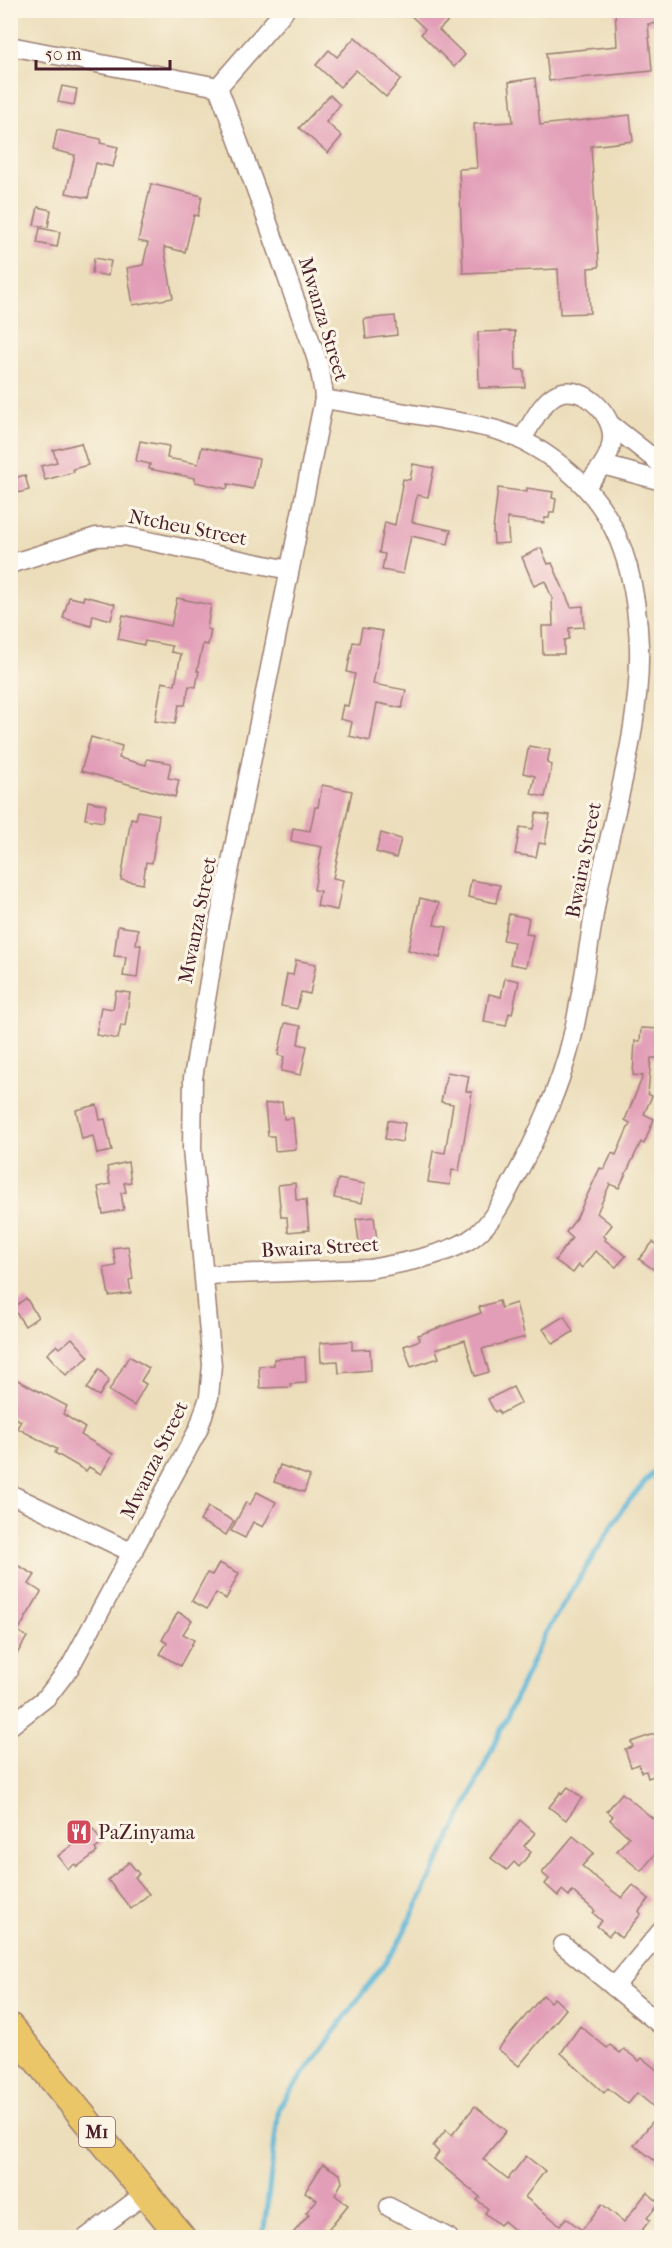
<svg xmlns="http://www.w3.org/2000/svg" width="672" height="2248" font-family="'IM FELL French Canon',serif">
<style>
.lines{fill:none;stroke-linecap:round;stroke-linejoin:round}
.stream{stroke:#59b5d7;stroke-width:5}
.building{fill:#e29db7}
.minor-casing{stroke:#9b7e73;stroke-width:21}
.highway-casing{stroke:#9b7e73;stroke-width:30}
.minor{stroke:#fff;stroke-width:18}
.highway{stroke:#eac669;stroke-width:27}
.labels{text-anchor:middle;stroke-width:6;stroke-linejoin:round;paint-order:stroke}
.shield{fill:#fcf5e5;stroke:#7f5f63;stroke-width:1.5}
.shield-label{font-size:18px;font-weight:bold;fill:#4a1f2b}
.street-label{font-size:20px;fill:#4a1f2b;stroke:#fcf5e5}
.poi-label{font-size:20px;fill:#4a1f2b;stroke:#fcf5e5;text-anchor:start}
</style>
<rect width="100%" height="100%" fill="#fcf5e5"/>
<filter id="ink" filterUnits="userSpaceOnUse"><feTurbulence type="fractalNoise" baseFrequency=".0167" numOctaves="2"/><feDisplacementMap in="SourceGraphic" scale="12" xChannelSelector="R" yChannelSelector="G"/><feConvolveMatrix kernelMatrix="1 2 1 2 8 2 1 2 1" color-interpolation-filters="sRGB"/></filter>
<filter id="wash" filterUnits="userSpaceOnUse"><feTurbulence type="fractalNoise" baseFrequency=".008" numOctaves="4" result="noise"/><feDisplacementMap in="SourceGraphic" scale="24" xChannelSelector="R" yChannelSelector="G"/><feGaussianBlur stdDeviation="1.35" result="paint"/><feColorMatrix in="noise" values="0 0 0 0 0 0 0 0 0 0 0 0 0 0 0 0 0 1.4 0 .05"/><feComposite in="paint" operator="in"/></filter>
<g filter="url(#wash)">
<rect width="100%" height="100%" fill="#ecdebb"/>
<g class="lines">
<polyline class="stream" points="263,2238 279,2107 397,1946 463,1812 545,1634 623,1508 662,1462"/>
</g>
<g id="blocks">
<g class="building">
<polygon points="405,10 445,10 452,17 439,30 465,55 454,67 421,34 425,29"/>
<polygon points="615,10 662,10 662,23 648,24 652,71 549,81 546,53 617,46"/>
<polygon points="355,37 401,79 386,97 356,70 340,87 316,65 329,50 337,57"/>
<polygon points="535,78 540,125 630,115 633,141 591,146 599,267 588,268 590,313 560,314 558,269 463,273 459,169 477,168 474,124 513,122 509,82"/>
<polygon points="62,86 77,89 74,105 58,102"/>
<polygon points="330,95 340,105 326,122 342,136 328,153 299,128"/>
<polygon points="57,130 101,139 100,143 118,147 113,167 96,163 88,198 66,193 75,155 53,150"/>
<polygon points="151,184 202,196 198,216 194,215 185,252 164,247 173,298 133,305 127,268 143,265 148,243 138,241"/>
<polygon points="38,207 51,210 48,227 34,225"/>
<polygon points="40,228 60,232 57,247 37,243"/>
<polygon points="94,258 111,261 108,276 92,273"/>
<polygon points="395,316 397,335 366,339 364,319"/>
<polygon points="515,331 516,370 524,370 525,387 479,388 478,332"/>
<polygon points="140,441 169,446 167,458 198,464 202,447 259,459 253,489 228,484 227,489 195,482 195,478 149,469 150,464 136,461"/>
<polygon points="81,443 88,465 73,469 74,472 45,480 41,466 57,462 53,450"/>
<polygon points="413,464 434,468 428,497 417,495 412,522 451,530 448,544 411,536 403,574 382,570 385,554 379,553 385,522 395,525 403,479 410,480"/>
<polygon points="25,475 29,490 10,495 10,479"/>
<polygon points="498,488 527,492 527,488 553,492 552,498 556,499 554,512 550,512 549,518 545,518 544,523 507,518 509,543 494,544 493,530"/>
<polygon points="541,548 548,564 552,563 571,607 583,606 584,627 569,628 569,639 564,640 564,654 543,654 542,626 553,626 552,598 545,581 534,586 522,557"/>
<polygon points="84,596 115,604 111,620 93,615 91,626 63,618 69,597 83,600"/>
<polygon points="177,598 211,605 207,629 211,630 208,645 203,644 197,671 199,671 196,687 189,686 185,705 179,705 175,724 155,721 162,682 175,685 181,654 171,652 172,646 145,641 144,645 118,639 123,615 171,626"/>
<polygon points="362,628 383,631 373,684 406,690 402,708 377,703 370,741 349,736 352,722 340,719 343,705 348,706 355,674 347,672 353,642 359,643"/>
<polygon points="91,737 122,746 119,758 146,765 147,759 171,763 168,778 179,780 175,797 81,771"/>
<polygon points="529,746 550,750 547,763 552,765 545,797 531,794 535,776 523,773"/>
<polygon points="322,785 352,791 333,878 343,880 337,910 317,906 320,891 314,890 322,847 291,841 293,828 310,831 315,807 318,807"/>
<polygon points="88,801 106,805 103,822 85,819"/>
<polygon points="138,811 159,815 152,863 146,862 143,884 121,880 131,818 136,819"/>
<polygon points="536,813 550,815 545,844 539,843 536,857 515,854 520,827 533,829"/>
<polygon points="381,833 401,839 396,858 376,852"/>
<polygon points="471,880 500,885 496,903 468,897"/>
<polygon points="420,898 439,903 434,925 447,927 440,958 408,950"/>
<polygon points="509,914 529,918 526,934 533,935 526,967 510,964 514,942 503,940"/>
<polygon points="118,926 138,929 136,945 141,945 137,978 123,976 126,957 114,956"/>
<polygon points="296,960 316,964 310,994 301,992 297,1009 281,1006 287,974 293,975"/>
<polygon points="505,978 519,981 512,1014 509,1013 506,1026 484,1022 489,994 501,997"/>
<polygon points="116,991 130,993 125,1026 121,1025 118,1039 96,1035 101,1007 113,1009"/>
<polygon points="285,1023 301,1026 298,1044 307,1046 301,1075 281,1071 284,1057 278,1055"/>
<polygon points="641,1028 662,1029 660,1058 651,1058 648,1094 652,1096 644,1114 654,1119 644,1144 641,1142 619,1188 610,1184 597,1213 612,1225 603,1236 606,1238 605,1240 626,1256 616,1267 595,1251 582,1268 579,1265 573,1273 555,1260 572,1238 566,1232 576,1219 600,1168 604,1170 612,1153 616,1155 630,1123 625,1120 643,1076 633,1075 635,1041 640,1041"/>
<polygon points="447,1072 469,1076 466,1091 472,1092 459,1171 452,1170 450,1185 428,1182 433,1151 445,1153 453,1104 441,1102"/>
<polygon points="282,1102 284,1119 293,1118 296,1149 275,1151 274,1136 268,1136 265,1104"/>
<polygon points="97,1105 100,1120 105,1119 112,1151 97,1154 93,1136 82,1139 76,1110"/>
<polygon points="388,1120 405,1123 402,1142 385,1139"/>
<polygon points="128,1162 131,1182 124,1183 126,1192 121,1193 124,1210 103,1214 98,1187 110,1184 107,1167"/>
<polygon points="338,1179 365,1184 362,1203 334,1198"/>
<polygon points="295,1183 296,1200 306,1200 309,1230 288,1232 287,1217 281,1217 278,1185"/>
<polygon points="374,1217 378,1248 360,1250 356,1219"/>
<polygon points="653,1242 662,1248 662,1258 653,1269 639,1259"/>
<polygon points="128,1246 133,1279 129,1280 131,1293 109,1296 104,1268 116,1266 113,1248"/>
<polygon points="26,1298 38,1317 25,1326 13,1308"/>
<polygon points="499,1301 501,1308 516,1303 525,1337 482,1349 489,1372 475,1376 465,1340 436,1349 439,1358 411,1367 404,1346 420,1340 418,1335 481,1313 479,1307"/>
<polygon points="564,1316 573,1332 553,1344 543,1329"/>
<polygon points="72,1338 89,1357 66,1375 47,1354 57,1345 60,1348"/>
<polygon points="352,1341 352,1350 370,1349 371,1370 339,1373 338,1361 321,1362 320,1343"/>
<polygon points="129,1356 149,1368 141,1381 146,1384 134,1406 109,1391"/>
<polygon points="305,1357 306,1383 290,1384 291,1387 260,1388 259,1366 274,1365 274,1359"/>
<polygon points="99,1369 109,1380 99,1396 87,1389"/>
<polygon points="10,1376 67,1406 63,1414 85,1428 81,1435 113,1454 101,1474 89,1467 86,1471 55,1453 57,1449 17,1428 21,1421 10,1415"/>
<polygon points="513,1387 521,1403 500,1414 498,1410 495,1412 488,1399"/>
<polygon points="280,1465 310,1476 304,1492 274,1482"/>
<polygon points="257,1492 276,1502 263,1527 253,1522 245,1538 231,1531 246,1502 250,1505"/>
<polygon points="208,1507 234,1521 226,1535 200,1521"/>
<polygon points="10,1561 35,1575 29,1584 41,1592 18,1631 27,1637 10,1666"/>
<polygon points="219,1563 239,1573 226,1599 216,1593 207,1609 192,1601 207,1573 212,1575"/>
<polygon points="178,1612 192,1620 183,1634 194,1640 180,1666 160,1654 167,1643 162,1640"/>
<polygon points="662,1731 662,1773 648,1778 646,1771 641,1772 639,1764 631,1767 625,1749 633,1747 631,1742"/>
<polygon points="568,1787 582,1798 566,1820 549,1807 561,1792 562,1794"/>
<polygon points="622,1793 662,1826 662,1846 641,1871 617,1851 629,1837 610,1820 613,1816 607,1811"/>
<polygon points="520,1820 535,1833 524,1846 531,1852 519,1867 514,1862 507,1870 491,1858"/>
<polygon points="93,1829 103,1843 95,1849 97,1852 77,1867 75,1864 68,1869 58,1856"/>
<polygon points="573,1836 594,1853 582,1866 606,1886 622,1898 633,1885 649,1899 639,1911 641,1914 621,1938 613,1931 609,1936 597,1926 602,1921 593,1913 595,1911 572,1891 569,1896 562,1890 558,1896 545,1884 549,1879 542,1873"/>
<polygon points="129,1862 139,1874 135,1877 149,1894 131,1909 108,1880"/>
<polygon points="543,1995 550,2002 554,1998 566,2009 519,2066 498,2049"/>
<polygon points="580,2026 607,2048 610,2045 620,2053 624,2049 639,2061 642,2058 662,2074 662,2166 634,2145 660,2112 637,2093 628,2104 608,2088 604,2093 561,2053"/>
<polygon points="475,2106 506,2131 483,2159 508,2179 526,2156 545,2171 525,2197 560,2225 566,2218 582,2230 602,2204 624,2222 647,2192 659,2203 647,2218 650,2220 639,2234 644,2238 524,2238 504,2221 500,2225 485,2213 488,2209 477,2200 480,2197 434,2159 439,2152 433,2146 446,2130 452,2135"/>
<polygon points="323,2164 340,2174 342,2182 335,2195 348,2205 321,2238 289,2238 309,2214 306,2213 317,2200 305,2192"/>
</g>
</g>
</g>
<g filter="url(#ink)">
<use href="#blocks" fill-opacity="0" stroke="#9b7e73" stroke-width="1.5"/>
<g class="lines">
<g class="minor-casing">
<g id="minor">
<polyline points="10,46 218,87 285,10"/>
<polyline points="610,424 662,465"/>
<path d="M521 440C531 426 540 404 555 395 580 381 614 413 612 439 611 458 597 473 585 487"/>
<polyline points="603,465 662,481"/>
<polyline points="10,564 96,537 124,536 289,570"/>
<path d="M205 1275 369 1269C398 1264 454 1254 476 1235 493 1221 503 1200 513 1181 536 1140 561 1085 572 1038 584 988 589 937 599 886 615 807 641 727 639 646 637 589 625 528 584 486 562 463 530 441 500 431 477 424 453 421 430 417 395 411 359 405 324 399"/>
<polyline points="10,1494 133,1553"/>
<path d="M10 1726 47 1697 70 1667 198 1430 209 1397 212 1365 192 1149 193 1078 218 927 324 399C322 363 305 328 293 294 269 224 244 156 218 87"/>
<polyline points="563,1945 662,2026"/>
<polyline points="614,1987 662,1930"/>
<polyline points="389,2207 449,2238"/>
<polyline points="86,2238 146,2193"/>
</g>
</g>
<g class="highway-casing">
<polyline id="highway" points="10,2027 182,2238"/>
</g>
<use href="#minor" class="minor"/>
<use href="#highway" class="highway"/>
</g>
</g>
<defs>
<g id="restaurant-square" transform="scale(1.35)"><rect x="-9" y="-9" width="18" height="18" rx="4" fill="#d1495b" stroke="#fcf5e5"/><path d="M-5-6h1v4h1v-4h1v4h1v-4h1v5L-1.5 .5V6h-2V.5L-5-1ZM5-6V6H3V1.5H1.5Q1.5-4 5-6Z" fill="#fff"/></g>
</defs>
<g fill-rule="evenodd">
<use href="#restaurant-square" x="79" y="1832"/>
</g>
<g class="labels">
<rect class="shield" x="79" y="2117" width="36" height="30" rx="4.5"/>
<g class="shield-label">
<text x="97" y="2138">M1</text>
</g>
<g class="street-label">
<text transform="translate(324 319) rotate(73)" y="7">Mwanza Street</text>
<text transform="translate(188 527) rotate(11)" y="7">Ntcheu Street</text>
<text transform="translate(583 860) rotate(-79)" y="7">Bwaira Street</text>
<text transform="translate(197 920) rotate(-79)" y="7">Mwanza Street</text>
<text transform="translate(320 1247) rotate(-3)" y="7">Bwaira Street</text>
<text transform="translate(154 1460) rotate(-64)" y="7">Mwanza Street</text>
</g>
<g class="poi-label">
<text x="98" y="1839">PaZinyama</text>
</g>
</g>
<rect width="672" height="2248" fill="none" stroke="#fcf5e5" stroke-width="36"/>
<path d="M36 60v9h134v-9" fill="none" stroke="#4a1f2b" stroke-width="3"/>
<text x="45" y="60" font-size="18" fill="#4a1f2b" stroke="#fcf5e5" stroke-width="4.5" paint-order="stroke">50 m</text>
</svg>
